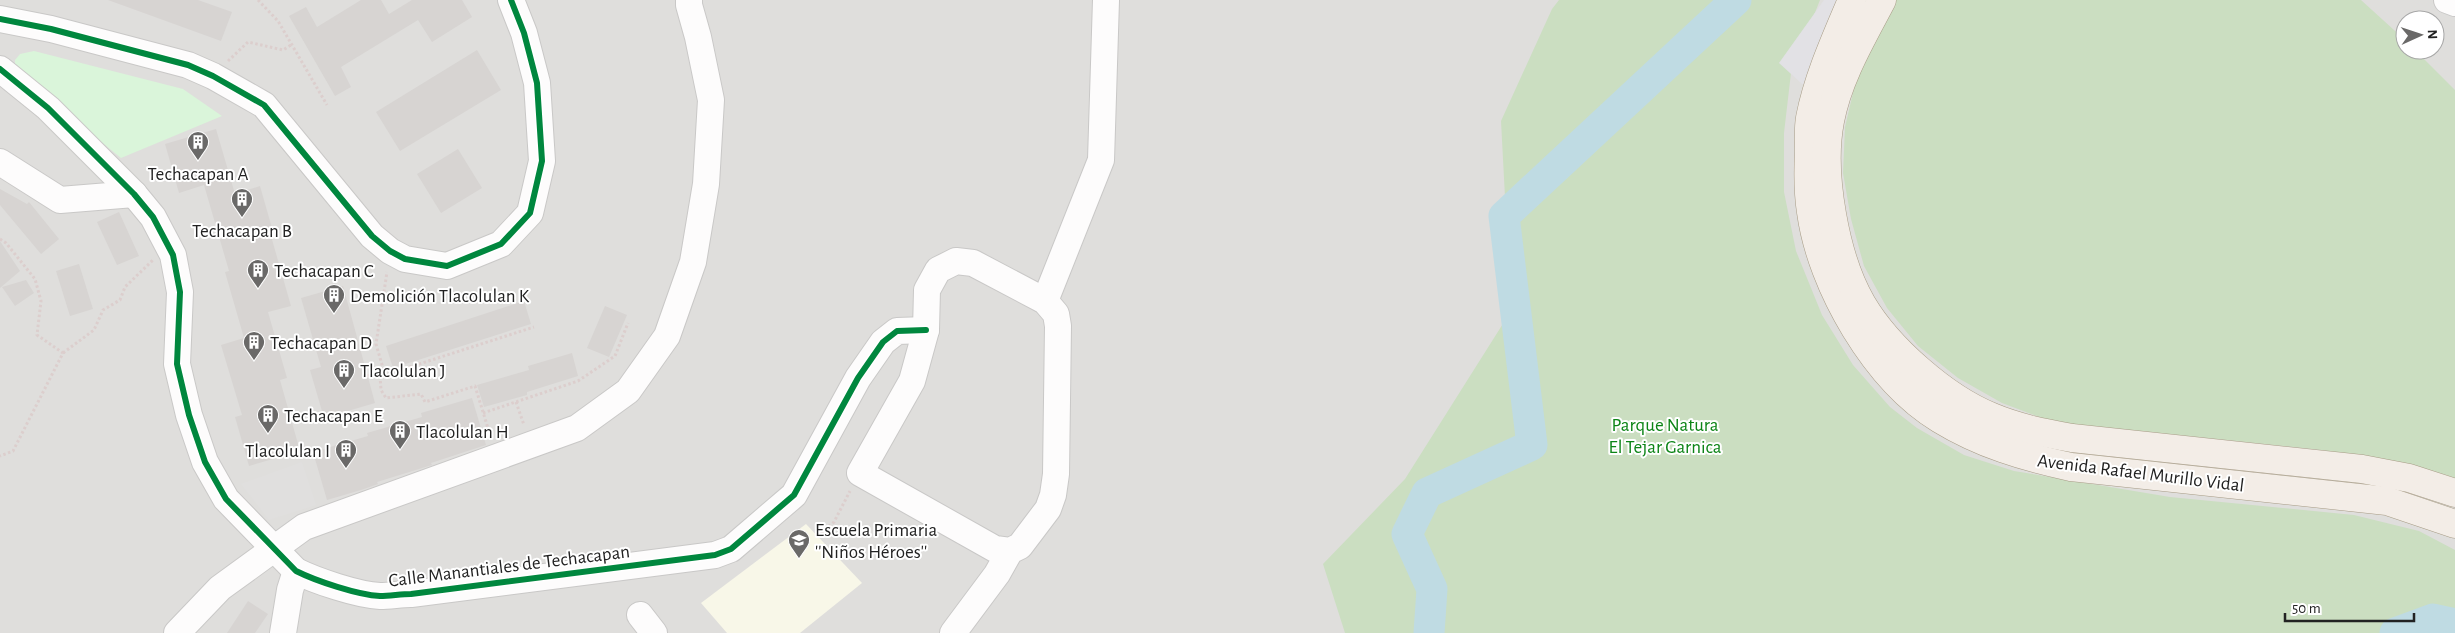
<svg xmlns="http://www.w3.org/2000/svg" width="2455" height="633" font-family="'Alegreya Sans',sans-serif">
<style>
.residential{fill:#dfdedc;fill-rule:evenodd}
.education{fill:#f8f7e8}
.forest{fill:#cbdec1}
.park{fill:#daf5da}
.parking{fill:#e0dfde}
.plaza{fill:#e2e1e5}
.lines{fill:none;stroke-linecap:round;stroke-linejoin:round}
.river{stroke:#bfdbe3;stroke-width:31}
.building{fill:#d7d4d2}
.minor-casing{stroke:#c9c8c7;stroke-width:28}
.major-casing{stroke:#a79c86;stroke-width:29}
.path{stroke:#dccecd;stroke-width:3;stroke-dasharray:2.5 2.5;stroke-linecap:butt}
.minor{stroke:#fdfcfc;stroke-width:26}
.major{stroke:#f3ede7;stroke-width:28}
.cycleway-casing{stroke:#fff;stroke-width:9}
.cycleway{stroke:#00873e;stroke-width:6}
.labels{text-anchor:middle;stroke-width:4;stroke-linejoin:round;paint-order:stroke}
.poi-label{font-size:19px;fill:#222;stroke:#fff;text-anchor:start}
.park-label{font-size:19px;fill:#0c8416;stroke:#fff}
.street-label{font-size:19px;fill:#222;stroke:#fff}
</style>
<rect width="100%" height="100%" fill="#f0eeeb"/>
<path class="residential" d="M0 0H2455V633H0ZM2405 20H2435V50H2405Z"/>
<polygon class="education" points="806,524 862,583 800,633 727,633 701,603"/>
<g class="forest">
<polygon points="1559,0 1820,0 1791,73 1784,133 1784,192 1796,251 1822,315 1853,365 1890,407 1917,428 1964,455 2014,471 2170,497 2354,515 2419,531 2455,550 2455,633 1345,633 1323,564 1405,479 1511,311 1501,121 1552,9"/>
<polygon points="1895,0 2361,0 2405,40 2405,50 2415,50 2455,90 2455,479 2446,475 2379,459 2321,450 2053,422 2002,403 1958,378 1918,346 1887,308 1864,266 1851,219 1843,173 1845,127 1855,84"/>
</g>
<polygon class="park" points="34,51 183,89 222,116 121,158 15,72 15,60 20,54"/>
<polygon class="parking" points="302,462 316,505 269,520 241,484"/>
<polygon class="plaza" points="1824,0 1845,0 1813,94 1779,63"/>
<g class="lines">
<g class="river">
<polyline points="1429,633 1432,589 1407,534 1427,493 1532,445 1504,216 1736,0"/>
<polyline points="2395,633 2433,619 2455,624"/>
</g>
</g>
<g class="building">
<polygon points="108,0 198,0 232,12 221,41"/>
<polygon points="361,0 381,0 389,14 412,0 462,0 472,17 432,42 418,20 341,67 351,87 335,96 289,16 306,7 317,27"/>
<polygon points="477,50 501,90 400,151 376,112"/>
<polygon points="216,129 235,194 260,186 274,235 271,236 291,306 268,312 287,378 280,380 300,451 249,466 235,417 242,415 221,345 244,338 225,272 229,271 204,185 179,193 165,144"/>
<polygon points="458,149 482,188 441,213 417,174"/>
<polygon points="0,189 27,204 29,202 59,239 41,254 0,205"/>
<polygon points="119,212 139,256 117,265 97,222"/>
<polygon points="0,241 20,271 0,288"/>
<polygon points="79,264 93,309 70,316 56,271"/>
<polygon points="26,280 34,293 15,306 2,287"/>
<polygon points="343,286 375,403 324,418 310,370 321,367 301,298"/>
<polygon points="524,301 531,324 393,368 386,346"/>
<polygon points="605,306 627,315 609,357 587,348"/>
<polygon points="572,353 578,376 527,392 527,395 484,407 477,385 529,370 528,366"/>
<polygon points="472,398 486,445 431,463 432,465 377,482 378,484 361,490 327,500 313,452 368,436 367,433 422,417 421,413"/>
<polygon points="248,601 268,614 255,633 227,633"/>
</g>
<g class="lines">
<g class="minor-casing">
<g id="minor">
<polyline points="2447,0 2455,3"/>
<polyline points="0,19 51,29 188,65 213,76 264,105 372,236 390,251 405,259 447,266 501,244 530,213 542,161 537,83 524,33 511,0"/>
<path d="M0 69 48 108 134 194 153 217 173 255 180 292 177 364 189 415 205 462 226 499 296 571C316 581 358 595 380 596 390 596 401 594 411 594L715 555 731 549 794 495 858 378 883 342 897 331 926 330"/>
<polyline points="0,162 60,200 134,194"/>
<polyline points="1045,301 1101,160 1106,0"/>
<polyline points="640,615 654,633"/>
<polyline points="177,633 220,588 304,527 577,428 628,391 667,336 693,262 706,184 711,100 698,37 689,5 689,0"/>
<polyline points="283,633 290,590 296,571"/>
<polyline points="953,633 997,574 1010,551 1020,546 1048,509 1053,495 1056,474 1058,326 1056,314 1045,301 973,263 956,261 938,270 927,290 926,330 912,381 860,473 995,549 1010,551"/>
</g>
</g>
<g class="major-casing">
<g id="major">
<path d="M1852 0C1836 38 1818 77 1810 118 1808 129 1809 141 1809 152 1808 171 1808 193 1811 212 1821 286 1876 380 1940 419 1981 444 2024 457 2071 467L2387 501 2455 524"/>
<path d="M1882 0C1862 38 1838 78 1830 121 1820 173 1835 258 1862 304 1888 348 1945 398 1992 417 2018 428 2045 433 2072 438L2362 469 2409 478 2455 493"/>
</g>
</g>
<g class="path">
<polyline points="258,0 278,21 327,105"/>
<polyline points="228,61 248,42 283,50 291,45"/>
<polyline points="0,239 6,243 35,279 41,301 37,335 63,353 13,451 0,456"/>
<polyline points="63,353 94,330 103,310 120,300 125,287 153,260"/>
<polyline points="385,375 376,344 387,272"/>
<polyline points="367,376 375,373 380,376 385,375 534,327"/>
<polyline points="380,376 381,390 386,398 421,394 425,402 475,386 491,438"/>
<polyline points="516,402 524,425"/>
<polyline points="483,413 578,381 615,356 628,323"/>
<polyline points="817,536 834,522 850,491"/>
</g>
<use href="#minor" class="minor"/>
<use href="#major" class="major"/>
<g class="cycleway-casing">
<g id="cycleway">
<polyline points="0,19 51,29 188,65 213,76 264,105 372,236 390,251 405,259 447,266 501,244 530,213 542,161 537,83 524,33 511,0"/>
<path d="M0 69 48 108 134 194 153 217 173 255 180 292 177 364 189 415 205 462 226 499 296 571C316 581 358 595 380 596 390 596 401 594 411 594L715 555 731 549 794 495 858 378 883 342 897 331 926 330"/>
</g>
</g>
<use href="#cycleway" class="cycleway"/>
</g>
<defs>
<g id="building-pin" transform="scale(1.125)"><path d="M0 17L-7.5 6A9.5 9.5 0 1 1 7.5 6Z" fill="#6a6968" stroke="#fff"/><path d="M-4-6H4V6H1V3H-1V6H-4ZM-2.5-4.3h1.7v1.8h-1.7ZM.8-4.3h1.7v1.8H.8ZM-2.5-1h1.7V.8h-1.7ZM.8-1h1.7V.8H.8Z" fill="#fff"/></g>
<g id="school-pin" transform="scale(1.125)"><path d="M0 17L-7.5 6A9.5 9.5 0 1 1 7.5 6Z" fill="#6a6968" stroke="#fff"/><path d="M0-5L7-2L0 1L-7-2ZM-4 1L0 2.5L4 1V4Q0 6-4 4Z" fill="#fff"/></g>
</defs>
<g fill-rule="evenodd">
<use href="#building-pin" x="198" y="142"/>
<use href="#building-pin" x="242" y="199"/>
<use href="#building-pin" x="258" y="270"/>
<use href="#building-pin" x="334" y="295"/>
<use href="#building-pin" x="254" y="342"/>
<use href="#building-pin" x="344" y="370"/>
<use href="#building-pin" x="268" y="415"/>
<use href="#building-pin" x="400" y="431"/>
<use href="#building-pin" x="346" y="450"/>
<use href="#school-pin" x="799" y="540"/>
</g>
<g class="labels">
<g class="poi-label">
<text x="198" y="180" text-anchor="middle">Techacapan A</text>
<text x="242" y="237" text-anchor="middle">Techacapan B</text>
<text x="274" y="277">Techacapan C</text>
<text x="350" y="302">Demolición Tlacolulan K</text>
<text x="270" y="349">Techacapan D</text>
<text x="360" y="377">Tlacolulan J</text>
<text x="284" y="422">Techacapan E</text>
<text x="416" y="438">Tlacolulan H</text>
<text x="330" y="457" text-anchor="end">Tlacolulan I</text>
<text x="815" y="536">Escuela Primaria<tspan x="815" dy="22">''Niños Héroes''</tspan></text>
</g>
<g class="park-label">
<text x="1665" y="431">Parque Natura<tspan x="1665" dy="22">El Tejar Garnica</tspan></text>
</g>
<g class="street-label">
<text transform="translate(2141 472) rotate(7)" y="7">Avenida Rafael Murillo Vidal</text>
<text transform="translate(509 565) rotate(-7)" y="7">Calle Manantiales de Techacapan</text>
</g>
</g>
<g transform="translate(2420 35) rotate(87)"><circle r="24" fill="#ffffff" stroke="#a7a7a7"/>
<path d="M0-4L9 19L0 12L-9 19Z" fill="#6a6968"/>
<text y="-8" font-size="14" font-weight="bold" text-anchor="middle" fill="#222222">N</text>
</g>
<path d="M2285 613v8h129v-8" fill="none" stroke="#222222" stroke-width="2.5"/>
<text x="2292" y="613" font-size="15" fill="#222222" stroke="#ffffff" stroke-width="4" paint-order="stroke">50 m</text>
</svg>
